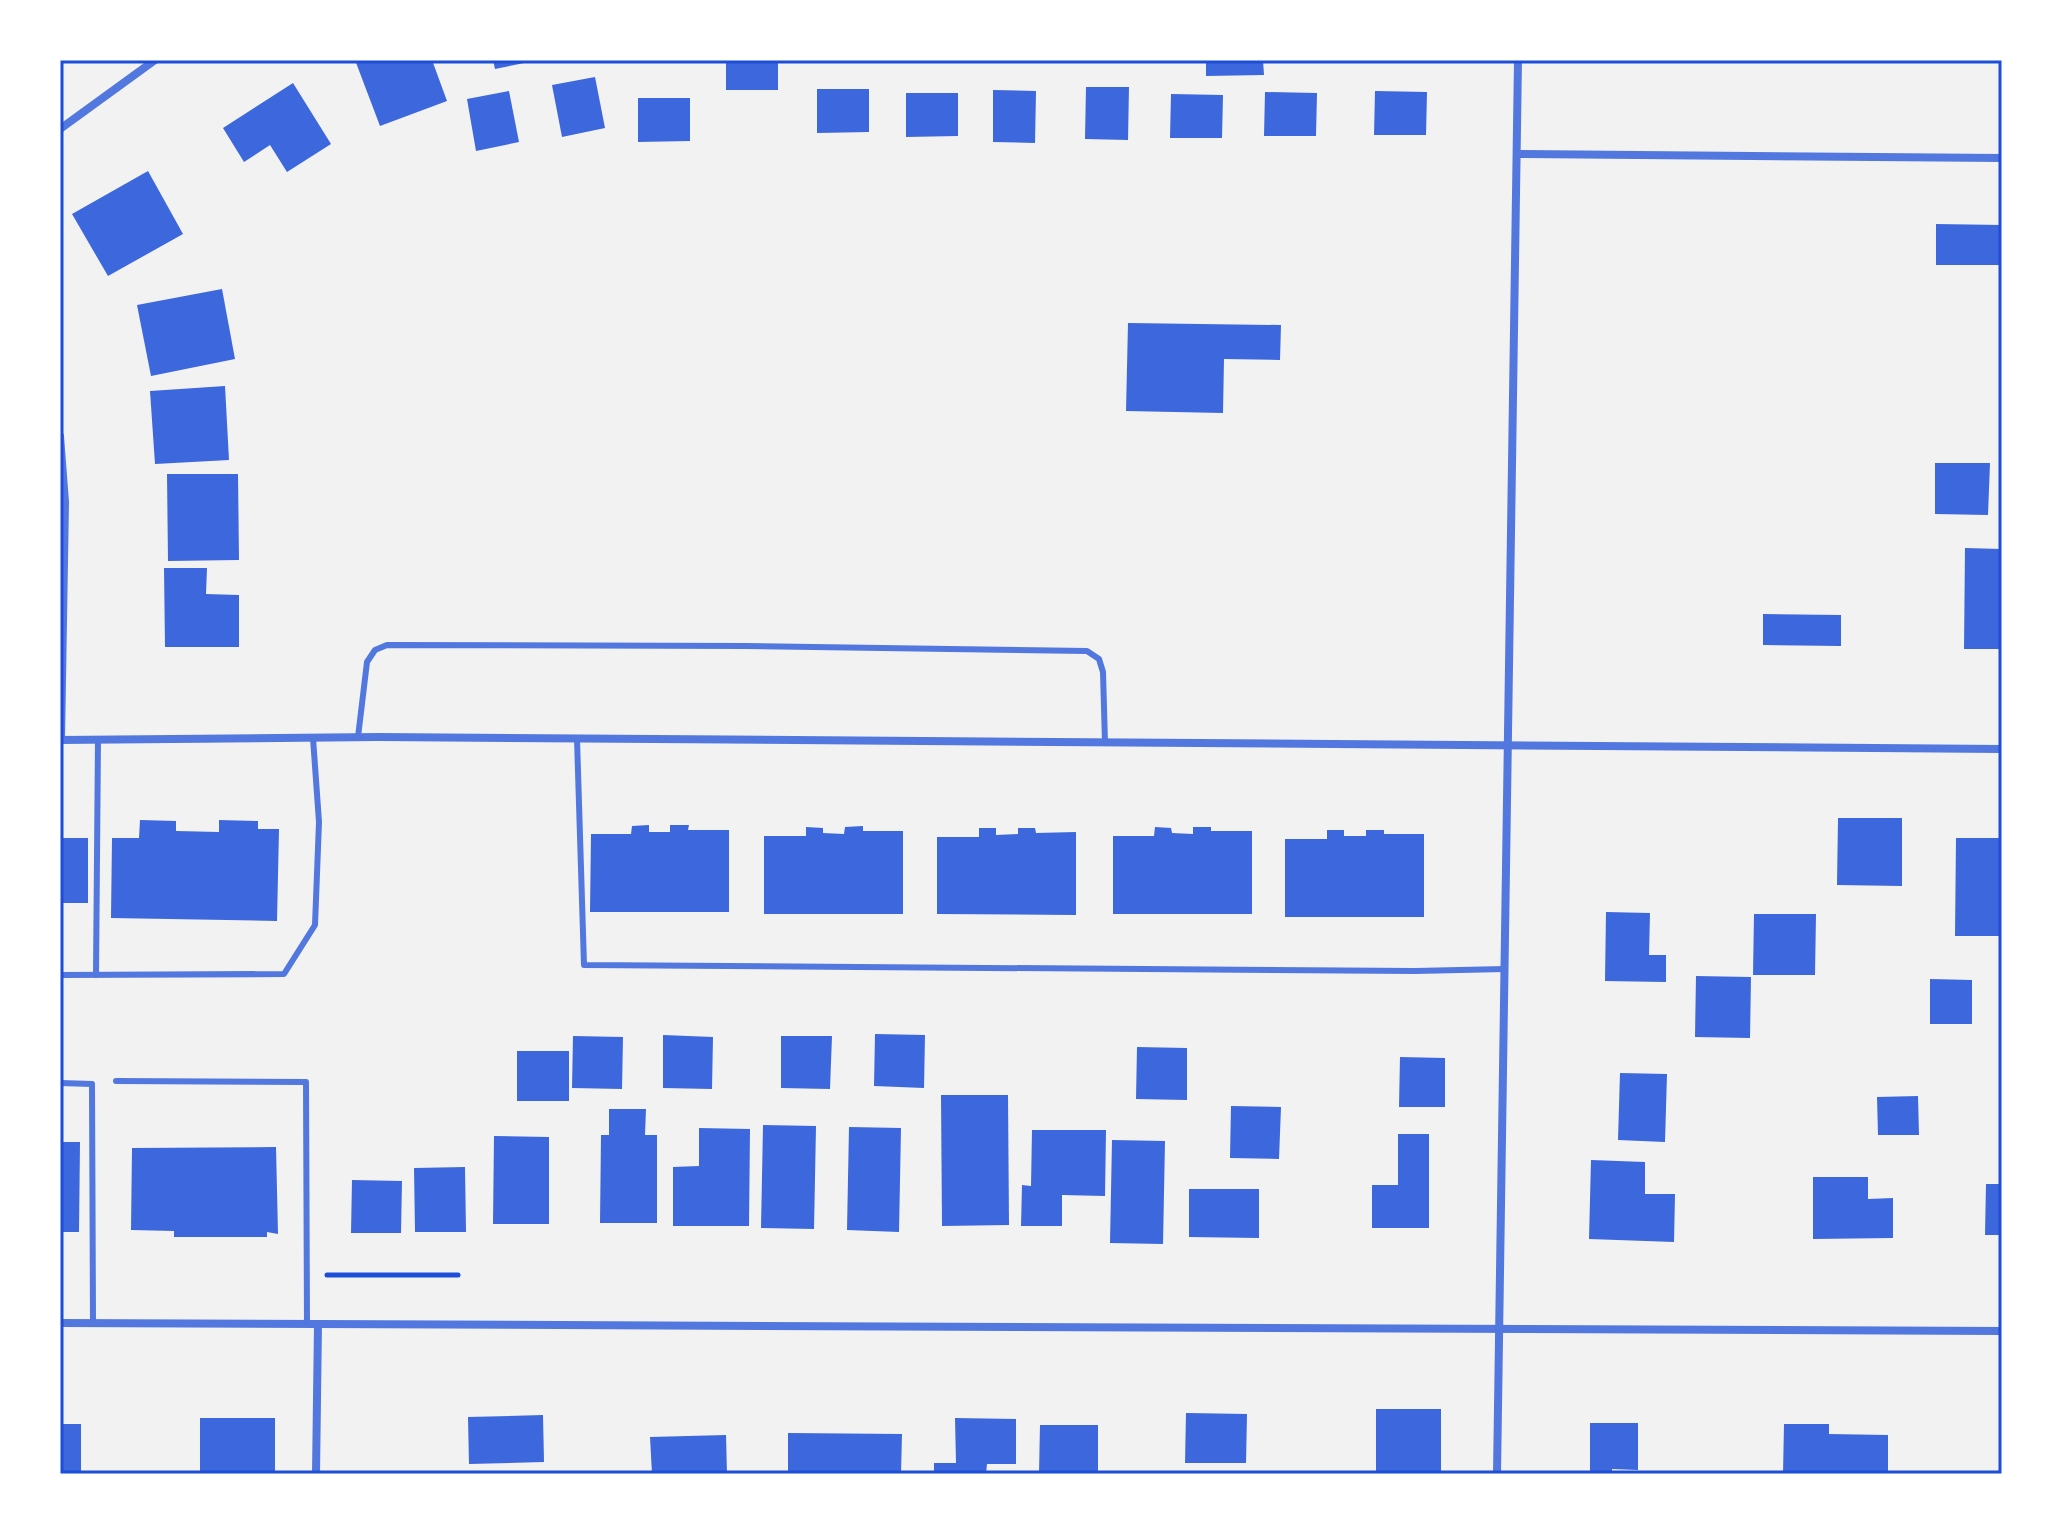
<svg xmlns="http://www.w3.org/2000/svg" width="2062" height="1534" font-family="'Fira Sans Condensed',sans-serif">
<style>
.building{fill:#3d67dc}
.lines{fill:none;stroke-linecap:round;stroke-linejoin:round}
.path{stroke:#1d4ed8;stroke-width:5}
.service{stroke:#5277de;stroke-width:6}
.minor{stroke:#5277de;stroke-width:8}
.neatline{fill:none;stroke:#1d4ed8;stroke-width:3}
</style>
<rect width="100%" height="100%" fill="#f2f2f2"/>
<g class="building">
<polygon points="355,60 397,60 399,63 407,60 432,60 447,101 380,126"/>
<polygon points="493,60 534,60 534,61 495,69"/>
<rect x="726" y="60" width="52" height="30"/>
<polygon points="1206,60 1263,60 1264,75 1206,76"/>
<polygon points="595,77 605,128 562,137 552,85"/>
<polygon points="293,83 331,144 287,172 270,145 244,162 223,128"/>
<polygon points="1086,87 1129,87 1128,140 1085,139"/>
<polygon points="817,89 869,89 869,132 817,133"/>
<polygon points="993,90 1036,91 1035,143 993,142"/>
<polygon points="509,91 519,142 476,151 467,99"/>
<polygon points="1375,91 1427,92 1426,135 1374,135"/>
<polygon points="1265,92 1317,93 1316,136 1264,136"/>
<polygon points="906,93 958,93 958,136 906,137"/>
<polygon points="1171,94 1223,95 1222,138 1170,138"/>
<polygon points="638,98 690,98 690,141 638,142"/>
<polygon points="148,171 183,234 108,276 72,214"/>
<polygon points="1936,224 2002,225 2002,265 1936,265"/>
<polygon points="222,289 235,359 151,376 137,305"/>
<polygon points="1128,323 1281,325 1280,360 1224,359 1223,413 1126,411"/>
<polygon points="225,386 229,460 155,464 150,391"/>
<polygon points="1935,463 1990,463 1988,515 1935,514"/>
<polygon points="167,474 238,474 239,560 168,561"/>
<polygon points="1965,548 2002,549 2002,649 1964,649"/>
<polygon points="164,568 207,568 206,594 239,595 239,647 165,647"/>
<polygon points="1763,614 1841,615 1841,646 1763,645"/>
<polygon points="1838,818 1902,818 1902,886 1837,885"/>
<polygon points="140,820 176,821 176,831 219,832 219,820 258,821 258,829 279,829 277,921 111,918 112,838 139,838"/>
<polygon points="649,825 649,832 670,832 670,825 689,825 688,830 729,830 729,912 590,912 591,834 631,834 632,826"/>
<polygon points="863,826 863,831 903,831 903,914 764,914 764,836 806,836 806,827 823,828 823,833 844,834 845,827"/>
<polygon points="1155,827 1171,828 1172,833 1193,834 1193,827 1211,827 1211,831 1252,831 1252,914 1113,914 1113,836 1154,836"/>
<polygon points="979,828 996,828 996,835 1018,834 1018,828 1035,828 1036,833 1076,832 1076,915 937,914 937,837 979,837"/>
<polygon points="1327,830 1344,830 1344,836 1366,836 1366,830 1384,830 1384,834 1424,834 1424,917 1285,917 1285,839 1327,839"/>
<rect x="60" y="838" width="28" height="65"/>
<polygon points="1956,838 2002,838 2002,936 1955,936"/>
<polygon points="1606,912 1650,913 1649,955 1666,955 1666,982 1605,981"/>
<polygon points="1754,914 1816,914 1815,975 1753,975"/>
<polygon points="1696,976 1751,977 1750,1038 1695,1037"/>
<polygon points="1930,979 1972,980 1972,1024 1930,1024"/>
<polygon points="875,1034 925,1035 924,1088 874,1086"/>
<polygon points="663,1035 713,1037 712,1089 663,1088"/>
<polygon points="573,1036 623,1037 622,1089 572,1088"/>
<polygon points="781,1036 832,1036 830,1089 781,1088"/>
<polygon points="1137,1047 1187,1048 1187,1100 1136,1099"/>
<rect x="517" y="1051" width="52" height="50"/>
<polygon points="1400,1057 1445,1058 1445,1107 1399,1107"/>
<polygon points="1620,1073 1667,1074 1665,1142 1618,1140"/>
<polygon points="941,1095 1008,1095 1009,1225 942,1226"/>
<polygon points="1918,1096 1919,1135 1878,1135 1877,1097"/>
<polygon points="1231,1106 1281,1107 1279,1159 1230,1158"/>
<polygon points="609,1109 646,1109 645,1135 657,1135 657,1223 600,1223 601,1135 609,1135"/>
<polygon points="763,1125 816,1126 814,1229 761,1228"/>
<polygon points="849,1127 901,1128 899,1232 847,1230"/>
<polygon points="699,1128 750,1129 749,1226 673,1226 673,1167 699,1166"/>
<polygon points="1032,1130 1106,1130 1105,1196 1062,1195 1062,1226 1021,1226 1022,1185 1031,1186"/>
<polygon points="1398,1134 1429,1134 1429,1228 1372,1228 1372,1185 1398,1185"/>
<polygon points="494,1136 549,1137 549,1224 493,1224"/>
<polygon points="1112,1140 1165,1141 1163,1244 1110,1243"/>
<polygon points="60,1142 80,1142 79,1232 60,1232"/>
<polygon points="276,1147 278,1234 267,1232 267,1237 174,1237 174,1231 131,1230 132,1148"/>
<polygon points="1591,1160 1645,1162 1645,1194 1675,1194 1674,1242 1589,1239"/>
<polygon points="465,1167 466,1232 415,1232 414,1168"/>
<polygon points="1813,1177 1868,1177 1868,1199 1893,1198 1893,1238 1813,1239"/>
<polygon points="352,1180 402,1181 401,1233 351,1233"/>
<polygon points="1986,1184 2002,1184 2002,1235 1985,1235"/>
<polygon points="1189,1189 1259,1189 1259,1238 1189,1237"/>
<rect x="1376" y="1409" width="65" height="65"/>
<polygon points="1186,1413 1247,1414 1246,1463 1185,1463"/>
<polygon points="543,1415 544,1462 469,1464 468,1417"/>
<rect x="200" y="1418" width="75" height="56"/>
<polygon points="955,1418 1016,1419 1016,1464 987,1464 986,1474 934,1474 934,1463 956,1463"/>
<polygon points="1590,1423 1638,1423 1638,1470 1612,1469 1612,1474 1590,1474"/>
<rect x="60" y="1424" width="21" height="48"/>
<polygon points="1784,1424 1829,1424 1829,1434 1888,1435 1888,1474 1783,1474"/>
<polygon points="1040,1425 1098,1425 1098,1474 1039,1474"/>
<polygon points="788,1433 902,1434 901,1474 788,1474"/>
<polygon points="726,1435 727,1474 652,1474 650,1437"/>
</g>
<g class="lines">
<polyline class="path" points="327,1275 458,1275"/>
<g class="service">
<polyline points="358,737 367,662 375,650 387,645 745,646 1087,651 1099,659 1103,672 1105,743"/>
<polyline points="577,739 584,965 1415,971 1505,969"/>
<polyline points="60,975 284,974 315,925 319,822 313,738"/>
<polyline points="96,975 98,739"/>
<polyline points="116,1081 306,1082 307,1324"/>
<polyline points="60,1083 92,1084 93,1323"/>
</g>
<g class="minor">
<polyline points="60,129 155,60"/>
<polyline points="1517,154 2002,158"/>
<polyline points="60,436 65,502 61,740"/>
<polyline points="60,740 378,737 2002,749"/>
<polyline points="60,1323 2002,1331"/>
<polyline points="316,1474 318,1324"/>
<polyline points="1497,1474 1518,60"/>
</g>
</g>
<rect width="2062" height="1534" fill="none" stroke="#ffffff" stroke-width="124"/>
<rect x="62" y="62" width="1938" height="1410" class="neatline"/>
</svg>
